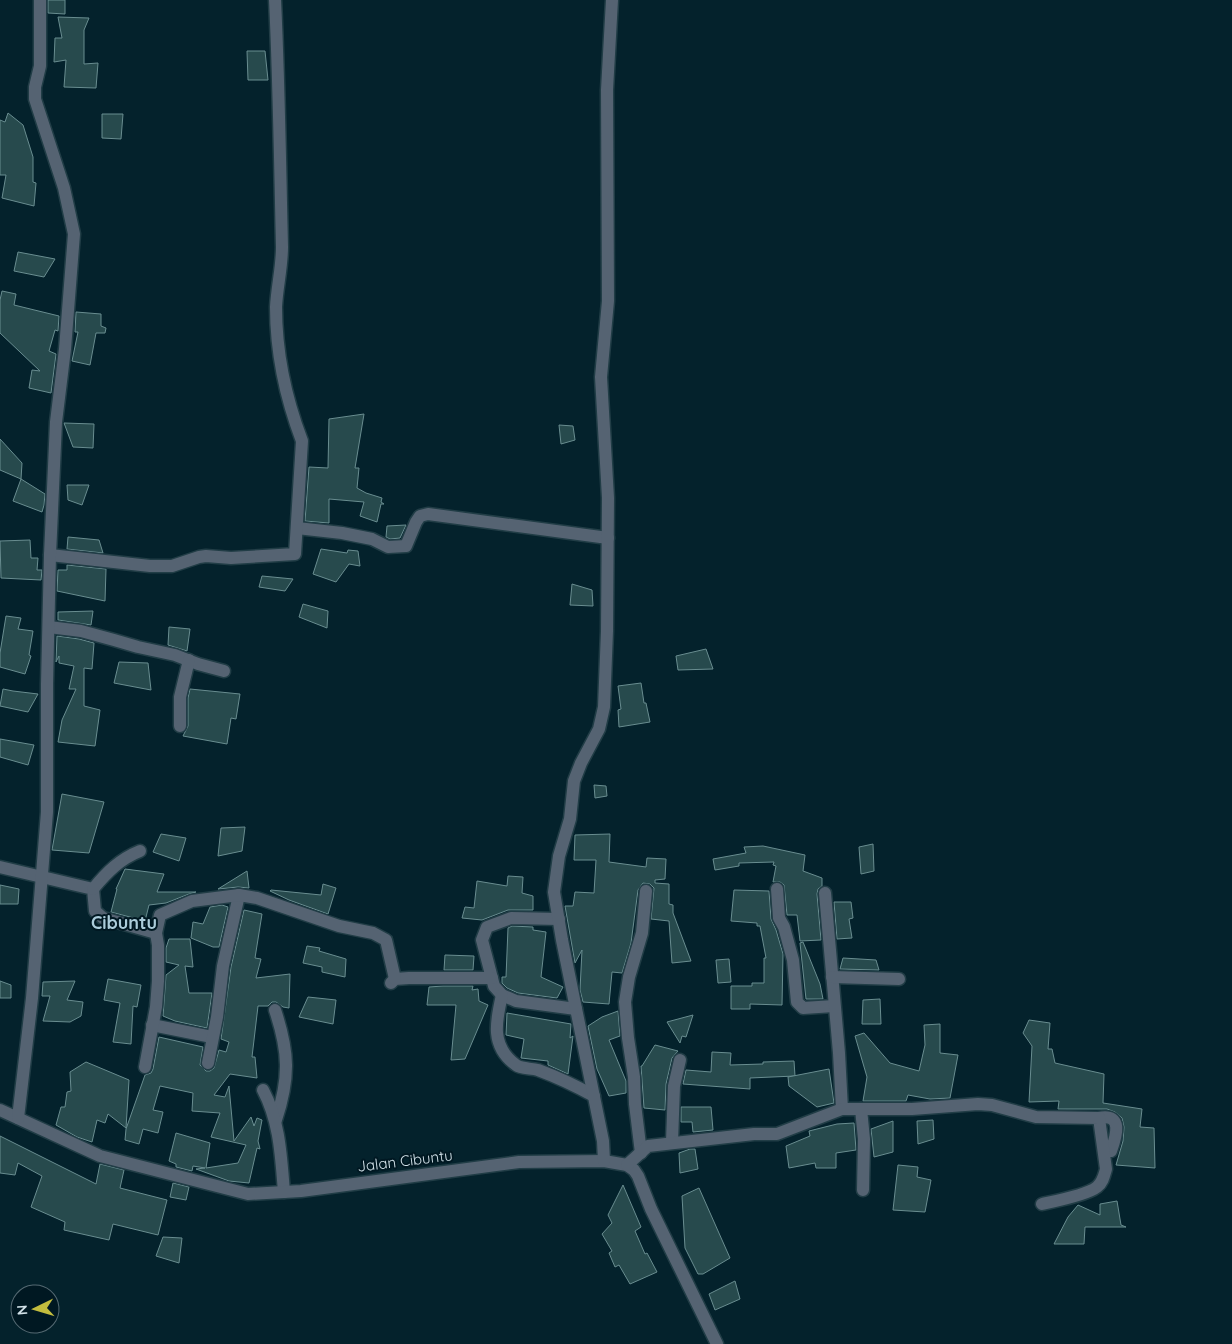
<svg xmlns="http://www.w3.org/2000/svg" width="1232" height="1344" font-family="Quicksand,sans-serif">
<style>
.building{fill:#274a4d;stroke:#698d90}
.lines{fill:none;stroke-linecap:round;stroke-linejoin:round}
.minor-casing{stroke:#213d46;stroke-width:15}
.minor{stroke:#556372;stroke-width:12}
.labels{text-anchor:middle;stroke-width:4;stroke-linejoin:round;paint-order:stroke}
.street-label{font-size:15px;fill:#d2e2e9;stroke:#001822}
.quarter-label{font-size:18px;font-weight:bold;fill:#abccda;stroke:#001822}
</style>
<rect width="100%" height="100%" fill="#04222c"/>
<g class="building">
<polygon points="48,0 65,0 65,14 48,13"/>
<polygon points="58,17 89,18 84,30 84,64 98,63 96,88 64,87 66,60 54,62 55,38 62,38"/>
<polygon points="247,51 265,51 268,80 248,80"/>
<polygon points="8,113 23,125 33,157 33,182 36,183 34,206 2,198 6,175 0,175 0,120 5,122"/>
<polygon points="102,114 123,114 121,139 102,138"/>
<polygon points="18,252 55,259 44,277 14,271"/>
<polygon points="2,291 16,294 14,305 59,316 58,331 55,330 49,351 56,354 51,393 29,388 32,370 40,371 0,333 0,300"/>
<polygon points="76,312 101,314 101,326 106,328 105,333 96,333 90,365 72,361 78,332 75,332"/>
<polygon points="364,414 355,468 359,468 357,488 366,493 382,498 381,502 384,504 381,504 377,522 360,516 364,502 329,499 329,523 305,521 309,467 328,468 329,419"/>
<polygon points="64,423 94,424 93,448 73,447"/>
<polygon points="559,425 573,426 575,440 561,444"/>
<polygon points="0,439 22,463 21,479 0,470"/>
<polygon points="21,479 45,494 44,505 42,512 13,501"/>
<polygon points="67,485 89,485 82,505 68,500"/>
<polygon points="406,525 400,538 390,539 386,537 387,526"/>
<polygon points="68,537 99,540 103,553 67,549"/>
<polygon points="30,540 31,558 38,558 37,570 42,570 41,580 1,578 0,541"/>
<polygon points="321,549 347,553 348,550 358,551 360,566 349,564 336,582 313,574"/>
<polygon points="67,565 106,569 105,601 57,591 58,570 67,570"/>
<polygon points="262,576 293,579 285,591 259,587"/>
<polygon points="572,584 592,590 593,606 570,605"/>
<polygon points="303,604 328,611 327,628 299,617"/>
<polygon points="93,611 91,625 58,620 58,612"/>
<polygon points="6,616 21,618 18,629 33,631 29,655 31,656 25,674 0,667 0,653"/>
<polygon points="169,627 190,629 187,651 168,645"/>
<polygon points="57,636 79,639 94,643 92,669 84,668 84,706 100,710 95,746 58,742 62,720 76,689 69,689 74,666 59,663 59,656 56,662"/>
<polygon points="706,649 713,669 678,670 676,656"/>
<polygon points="119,662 148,663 151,690 114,683"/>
<polygon points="641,683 644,703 646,703 650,722 619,727 618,710 621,709 618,686"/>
<polygon points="3,689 13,691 38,694 28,712 0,706"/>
<polygon points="190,689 240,694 236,719 231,718 227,744 183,736 188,726 188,698"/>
<polygon points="0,739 34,745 28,765 0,757"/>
<polygon points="594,785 606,786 607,796 595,798"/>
<polygon points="62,794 104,802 89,853 52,850"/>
<polygon points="245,827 242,851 218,856 221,828"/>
<polygon points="161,834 186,838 179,861 153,852"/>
<polygon points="610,834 609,862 646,867 647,858 666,859 665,879 655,880 655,883 669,884 669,904 673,905 673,913 691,961 672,963 669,921 651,919 654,888 650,884 643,883 638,890 631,943 622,973 612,972 609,1004 583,1002 580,990 582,950 575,963 565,906 573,906 575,892 594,893 596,860 574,860 575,835"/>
<polygon points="873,844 874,871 861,874 859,847"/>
<polygon points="763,846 805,855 803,871 822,878 822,886 818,889 817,894 821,940 800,941 797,915 787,915 784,885 780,882 773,882 776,866 773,865 774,862 739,863 739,866 715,870 713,859 746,853 744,847"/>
<polygon points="125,869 164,874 157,892 196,892 189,894 166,903 149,905 145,921 111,912 117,889 116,889"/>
<polygon points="247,871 249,888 238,887 218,889"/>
<polygon points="508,876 523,877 522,893 533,896 533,910 508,910 482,920 462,918 465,907 474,908 477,881 507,886"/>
<polygon points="323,884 336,888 328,914 289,900 270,891 271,890 321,895"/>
<polygon points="0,885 19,889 18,904 0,904"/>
<polygon points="734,890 769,891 771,919 776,930 783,954 782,1005 750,1004 750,1009 731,1009 731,986 752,986 752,983 764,983 764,958 766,958 760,926 757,926 757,923 731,921"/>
<polygon points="834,902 851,902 853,918 849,919 852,938 837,939"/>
<polygon points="222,905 228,907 219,947 213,947 191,938 193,922 203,924 210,907"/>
<polygon points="244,910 262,914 255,958 261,959 256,978 290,974 289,1008 283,1007 276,1002 272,1002 268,1006 258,1006 252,1057 255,1057 257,1078 230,1074 214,1095 225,1097 229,1086 234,1141 251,1117 254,1126 257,1118 262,1120 258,1141 260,1149 257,1148 249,1183 229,1181 196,1169 205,1168 193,1166 192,1171 176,1167 176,1164 169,1161 176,1133 210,1143 206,1168 238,1163 246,1145 211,1137 220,1113 192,1111 193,1093 160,1086 153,1110 163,1112 158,1133 143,1129 139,1144 125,1140 126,1129 145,1075 151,1073 153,1069 159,1037 203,1047 200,1065 206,1071 210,1071 214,1068 219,1050 226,1052 229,1042 221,1039 231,967"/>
<polygon points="512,926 533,927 533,930 546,932 541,977 563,987 557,998 518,993 507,988 502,983 502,977 506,977 508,928"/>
<polygon points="169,939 190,939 193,967 185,966 189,993 212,993 207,1028 175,1021 163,1016 166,975 179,965 166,962 166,948"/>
<polygon points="803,942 820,984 823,999 806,999 800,943"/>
<polygon points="307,946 320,948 319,951 346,959 345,977 322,972 322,967 303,963"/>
<polygon points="445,955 474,956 473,970 444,970"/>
<polygon points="843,958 876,960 879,970 840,969"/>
<polygon points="729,959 731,982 718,983 716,960"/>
<polygon points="108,979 141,985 137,1007 133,1006 131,1044 113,1042 120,1003 104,1000"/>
<polygon points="0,981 11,985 11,998 0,998"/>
<polygon points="75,981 67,1000 83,1002 81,1016 70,1022 43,1021 50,996 42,996 43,982"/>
<polygon points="443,986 473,986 472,990 478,989 479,1001 488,1005 465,1059 451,1060 456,1005 427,1005 429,987"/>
<polygon points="308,997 336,1000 333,1024 299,1017"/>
<polygon points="880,999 881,1024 862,1024 863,1000"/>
<polygon points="618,1011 620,1036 609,1040 626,1081 626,1093 609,1096 597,1069 588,1026 602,1017"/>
<polygon points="507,1013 571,1024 570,1038 573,1036 568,1074 548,1065 548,1061 521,1058 524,1039 506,1035"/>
<polygon points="693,1015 686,1037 682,1036 680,1043 667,1022"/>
<polygon points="1029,1020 1050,1023 1048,1049 1052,1049 1055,1063 1104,1074 1103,1103 1142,1109 1140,1127 1154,1128 1155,1168 1116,1165 1123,1141 1124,1127 1122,1118 1115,1112 1107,1109 1058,1109 1059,1101 1029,1102 1032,1046 1023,1033"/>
<polygon points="940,1024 940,1053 958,1055 950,1098 930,1099 908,1095 906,1101 863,1101 867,1077 855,1036 864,1033 890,1063 919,1071 925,1045 924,1025"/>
<polygon points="655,1045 678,1051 672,1058 666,1084 665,1110 644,1108 641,1066 642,1066"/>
<polygon points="712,1052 731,1053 730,1065 763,1064 763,1062 794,1061 795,1076 750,1078 750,1089 683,1084 686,1070 711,1072"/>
<polygon points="86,1062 129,1080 126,1128 108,1114 105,1123 97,1120 92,1142 77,1137 56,1125 61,1107 65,1107 67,1092 71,1091 70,1072"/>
<polygon points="829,1069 834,1103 817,1107 789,1086 788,1077"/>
<polygon points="681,1107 711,1107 713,1130 693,1132 692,1122 681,1122"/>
<polygon points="933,1120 934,1139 918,1144 917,1121"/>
<polygon points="893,1121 893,1152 874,1157 871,1129"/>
<polygon points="854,1123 856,1150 836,1153 836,1168 816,1168 815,1163 789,1168 786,1146 810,1136 809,1131 837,1124"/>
<polygon points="0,1136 96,1184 100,1164 124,1170 120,1188 167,1200 158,1235 113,1224 109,1240 64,1230 65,1222 31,1207 42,1176 18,1163 15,1175 0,1173"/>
<polygon points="690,1149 695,1149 698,1169 680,1173 679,1153"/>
<polygon points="898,1165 918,1167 917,1177 931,1180 925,1212 893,1210"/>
<polygon points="173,1183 189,1187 186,1200 170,1197"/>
<polygon points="623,1185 641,1227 635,1231 645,1254 647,1253 657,1272 630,1284 619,1265 615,1267 609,1253 612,1251 602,1234 612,1223 608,1215"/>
<polygon points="699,1188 730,1258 703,1274 698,1274 685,1248 682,1196"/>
<polygon points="1117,1201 1121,1225 1126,1227 1085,1227 1084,1244 1054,1244 1068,1217 1078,1205 1100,1215 1100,1204"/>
<polygon points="163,1237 182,1238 179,1263 156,1256"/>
<polygon points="735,1281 740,1299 715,1310 709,1294"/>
</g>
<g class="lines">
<g class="minor-casing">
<g id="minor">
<polyline points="297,528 342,533 372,539 388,547 406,546 416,522 420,516 428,514 608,538"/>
<path d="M50 555 150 566H172L199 557 206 556 231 558 295 554 302 441C286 399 276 352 276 307 277 287 282 267 282 247 280 165 279 82 275 0"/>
<polyline points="49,627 81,631 114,640 138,647 175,655 198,664 224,671"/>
<polyline points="180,726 180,697 189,660"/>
<polyline points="0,867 93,889 95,911 103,918 156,933"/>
<path d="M93 889C107 872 120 859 140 851"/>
<polyline points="777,889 779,918 784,927 793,960 797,1002 803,1008 834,1006"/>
<polyline points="825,893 839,1053 842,1109"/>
<polyline points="559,919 511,918 487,927 482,940 494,986 502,995 516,1001 576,1009"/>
<polyline points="832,977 899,979"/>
<polyline points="391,983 395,979 409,978 492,978"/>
<path d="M502 995C496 1021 490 1046 516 1065 521 1069 531 1068 538 1070 557 1077 576 1086 594 1096"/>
<path d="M275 1010C289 1052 290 1077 276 1120"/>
<polyline points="152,1025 212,1037"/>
<polyline points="208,1063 217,1017 223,966 239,895"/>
<polyline points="145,1067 156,1007 158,981 158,945 156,933 160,915 192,901 239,895 257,898 339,926 373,933 386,940 395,979"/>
<path d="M263 1090C280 1122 281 1157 284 1192"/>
<polyline points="861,1109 864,1139 863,1190"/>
<polyline points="0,1110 100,1156 248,1194 301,1191 519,1162 604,1161 627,1165 634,1170 638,1176 651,1209 717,1344"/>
<polyline points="18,1118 32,998 47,812 47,684 50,555 56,422 65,349 74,234 64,188 35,99 35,87 40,66 40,0"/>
<path d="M1099 1118C1124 1113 1116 1137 1111 1151"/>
<polyline points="672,1142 674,1086 680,1060"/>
<polyline points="641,1153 635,1104 634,1077 628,1038 625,1002 629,977 642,933 646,891"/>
<polyline points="604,1161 603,1141 562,940 554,892 559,856 570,819 574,781 581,763 599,729 604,707 607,631 608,498 601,377 608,301 607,90 612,0"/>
<path d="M627 1165 648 1146 754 1134H777L842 1109H912L978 1104 992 1105 1036 1117 1099 1118 1106 1169C1104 1176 1103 1182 1097 1187 1087 1195 1056 1201 1042 1204"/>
</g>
</g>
<use href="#minor" class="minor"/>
</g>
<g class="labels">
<g class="street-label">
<text transform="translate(405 1161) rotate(-7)" y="5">Jalan Cibuntu</text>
</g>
<g class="quarter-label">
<text x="124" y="929">Cibuntu</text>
</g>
</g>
<g transform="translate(35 1309) rotate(265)"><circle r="24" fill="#001822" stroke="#546972"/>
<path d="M0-4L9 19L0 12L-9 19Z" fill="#c3bd3e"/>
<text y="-8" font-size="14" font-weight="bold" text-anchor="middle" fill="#d2e2e9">N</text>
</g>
</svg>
